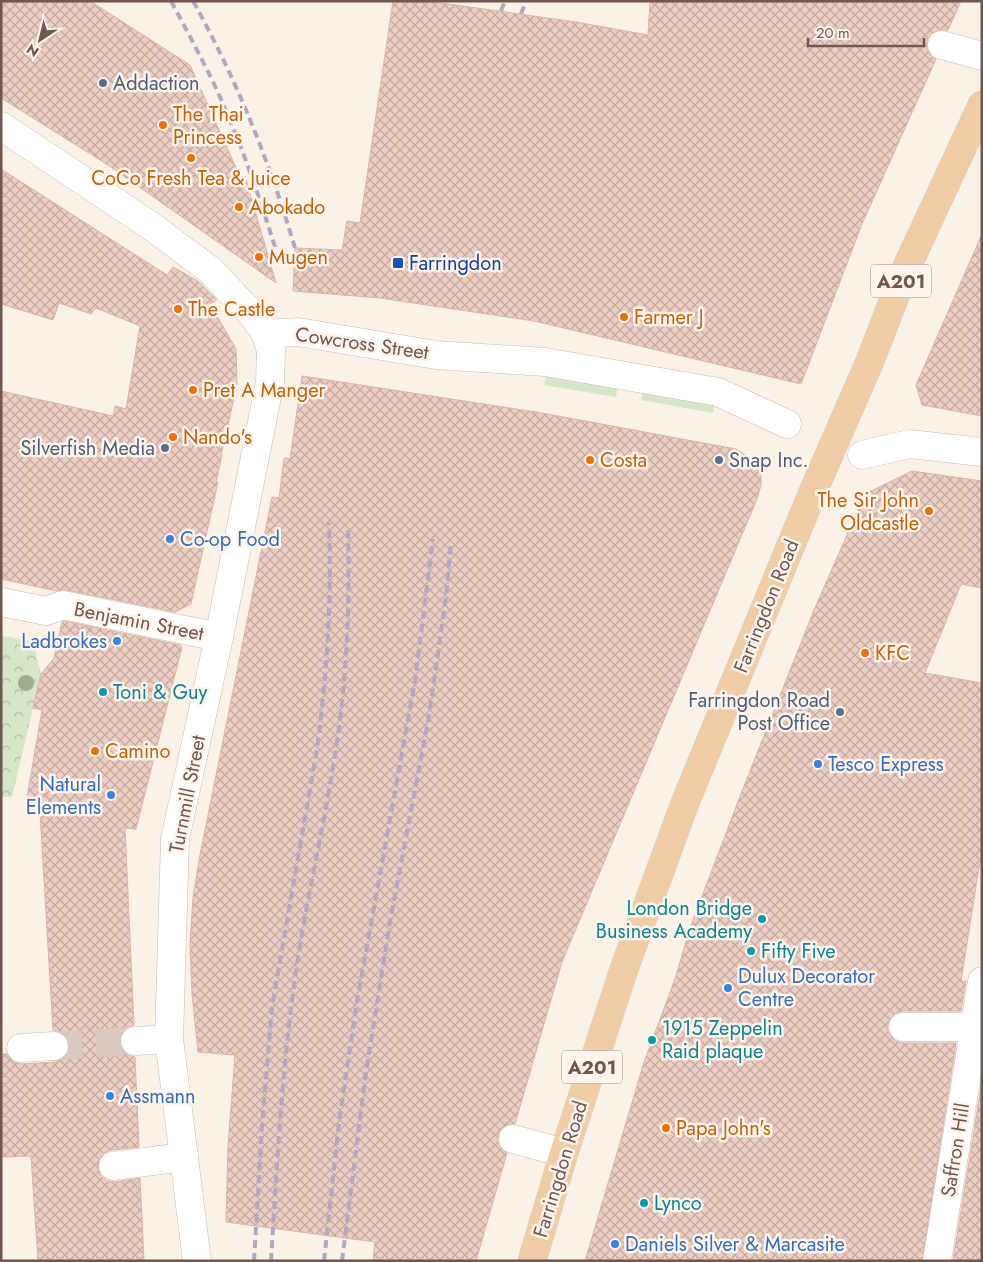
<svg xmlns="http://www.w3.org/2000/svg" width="983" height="1262" font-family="Jost,sans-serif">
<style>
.green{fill:#d7e6c7}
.forest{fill:url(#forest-crowns)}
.building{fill:url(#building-cross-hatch);stroke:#ddb4a4}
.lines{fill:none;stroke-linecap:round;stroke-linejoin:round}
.minor-tunnel{stroke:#d8cac1;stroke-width:28;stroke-dasharray:28 14;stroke-linecap:butt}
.minor-casing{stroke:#cbb8af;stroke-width:29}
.major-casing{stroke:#d7d0ce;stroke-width:29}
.minor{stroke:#fff;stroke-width:28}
.major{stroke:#f1cda7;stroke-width:28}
.rail{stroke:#b3a7c2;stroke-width:4;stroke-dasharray:8 5;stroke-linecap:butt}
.tree{fill:#a2ad90}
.service-dot{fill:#5c6f8a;stroke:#fdf5ed;stroke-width:2}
.food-dot{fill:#e8710a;stroke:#fdf5ed;stroke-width:2}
.transit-dot{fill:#1a4fb4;stroke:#fdf5ed;stroke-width:2}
.shop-dot{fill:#3f7fe0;stroke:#fdf5ed;stroke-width:2}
.culture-dot{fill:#0f9aa8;stroke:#fdf5ed;stroke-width:2}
.labels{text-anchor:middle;stroke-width:5;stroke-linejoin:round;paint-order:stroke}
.shield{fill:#fdf5ed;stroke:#9b867e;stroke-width:1}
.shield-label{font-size:19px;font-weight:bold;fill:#71574f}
.service-label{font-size:20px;fill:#4e5e75;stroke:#fdf5ed;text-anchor:start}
.food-label{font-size:20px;fill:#c56008;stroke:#fdf5ed;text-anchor:start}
.transit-label{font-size:20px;fill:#164399;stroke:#fdf5ed;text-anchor:start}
.street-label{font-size:20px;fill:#71574f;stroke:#fdf5ed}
.shop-label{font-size:20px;fill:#366cbe;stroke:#fdf5ed;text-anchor:start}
.culture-label{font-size:20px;fill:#0d838f;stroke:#fdf5ed;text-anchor:start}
</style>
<defs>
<pattern id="forest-crowns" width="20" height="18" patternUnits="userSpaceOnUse" patternTransform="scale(1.25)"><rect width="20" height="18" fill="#d7e6c7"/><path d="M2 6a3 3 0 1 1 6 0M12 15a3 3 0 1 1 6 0" fill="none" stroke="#b3bda4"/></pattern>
<pattern id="building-cross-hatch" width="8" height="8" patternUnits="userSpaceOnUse" patternTransform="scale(1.25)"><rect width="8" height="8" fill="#eccec2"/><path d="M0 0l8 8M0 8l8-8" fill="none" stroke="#c4aaa0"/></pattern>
</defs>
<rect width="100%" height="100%" fill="#faf1e7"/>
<g class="green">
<polygon points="547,373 618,385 616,397 544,385"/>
<polygon points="643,388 715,400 713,413 641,400"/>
</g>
<polygon class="forest" points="1,636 33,641 41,674 12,797 1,797"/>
<g class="building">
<polygon points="1,1 90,1 190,65 242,181 245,176 276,283 108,165 1,98"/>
<polygon points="393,1 427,1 576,22 648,35 650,1 961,1 948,30 938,30 931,34 927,40 927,49 931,56 936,59 862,224 801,384 534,321 380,298 293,291 295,248 342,250 347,221 360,223"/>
<polygon points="1,169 167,275 173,267 198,281 217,300 210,304 236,349 237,385 221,455 222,455 216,482 218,482 191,604 175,612 66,590 57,591 1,579 1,391 113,416 115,406 126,409 140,326 96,308 91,314 59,303 53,320 1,304"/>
<polygon points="982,234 982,416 922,405 916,385"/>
<polygon points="302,376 542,413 736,449 749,457 761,471 761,485 757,499 562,962 515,1124 509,1124 502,1128 498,1134 498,1143 502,1150 507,1153 476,1261 373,1261 375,1242 226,1222 228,1145 235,1055 198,1052 192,994 190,945 193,898 200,855 272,497 279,498 284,458 290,459"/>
<polygon points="912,471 982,481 982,588 961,584 925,673 982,683 982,849 961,981 966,981 961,1011 903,1011 896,1013 890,1019 887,1027 890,1035 896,1041 903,1043 956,1043 922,1261 585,1261 644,1062 675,979 690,928 742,791 814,610 865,494"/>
<polygon points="64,621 180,645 182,647 136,829 125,828 134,1025 126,1028 121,1034 119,1041 122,1050 128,1055 135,1057 139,1147 111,1150 104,1153 99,1160 98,1167 101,1176 107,1181 115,1182 140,1178 144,1261 38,1261 31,1156 1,1157 1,1054 7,1054 14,1062 21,1064 55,1062 63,1059 68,1053 70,1046 67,1037 61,1032 53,1030 40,813 25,809 42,710 33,708 41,674 54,658 62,622"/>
<polygon points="982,1081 982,1261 953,1261"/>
</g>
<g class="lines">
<polyline class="minor-tunnel" points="54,1046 135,1041"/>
<g class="minor-casing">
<g id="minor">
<polyline points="942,45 982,56"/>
<polyline points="1,126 151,226 210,270 252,314 266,334 271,351 270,382 219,637 175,839 169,1039 197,1261"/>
<polyline points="266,334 298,332 436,355 545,362 718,392 787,424"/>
<polyline points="862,455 909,444 982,452"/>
<polyline points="1,602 46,611 63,605 219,637"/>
<polyline points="903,1027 975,1027"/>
<polyline points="135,1041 169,1039"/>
<polyline points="21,1048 54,1046"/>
<polyline points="513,1139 564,1153"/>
<polyline points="113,1166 184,1157"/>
<polyline points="937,1261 982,981"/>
</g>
</g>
<g class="major-casing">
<polyline id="major" points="532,1261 564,1153 624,969 685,803 812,494 870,361 904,273 982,105"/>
</g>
<use href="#minor" class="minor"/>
<use href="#major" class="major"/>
<g class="rail">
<path d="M171 1C186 29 201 57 215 86 239 138 258 192 275 247"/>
<path d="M193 1C236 78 270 163 295 248"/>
<polyline points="501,11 505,1"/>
<polyline points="521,14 526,1"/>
<path d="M254 1261 262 1126 272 1007 317 749C327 674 332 598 329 523"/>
<path d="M271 1261C277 1164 282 1067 296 971 306 902 322 835 333 767 347 687 350 606 348 526"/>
<polyline points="324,1261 339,1122 357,1001 415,681 433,539"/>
<polyline points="342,1261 366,1072 390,922 429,716 446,597 451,542"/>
</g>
</g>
<circle class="tree" cx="26" cy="683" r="8"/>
<g class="service-dot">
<circle cx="103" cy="83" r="5"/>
<circle cx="165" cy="448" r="5"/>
<circle cx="719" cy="460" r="5"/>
<circle cx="840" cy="712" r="5"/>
</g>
<g class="food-dot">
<circle cx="163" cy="125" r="5"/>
<circle cx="191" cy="158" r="5"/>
<circle cx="239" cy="207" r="5"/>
<circle cx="259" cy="257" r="5"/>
<circle cx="178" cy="309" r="5"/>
<circle cx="624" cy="317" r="5"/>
<circle cx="193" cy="390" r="5"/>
<circle cx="173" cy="437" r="5"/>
<circle cx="590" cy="460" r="5"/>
<circle cx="929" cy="511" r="5"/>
<circle cx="865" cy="653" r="5"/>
<circle cx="95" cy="751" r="5"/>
<circle cx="666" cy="1128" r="5"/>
</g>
<rect class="transit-dot" x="392" y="257" width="12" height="12" rx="2.5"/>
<g class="shop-dot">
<circle cx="170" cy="539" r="5"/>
<circle cx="117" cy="641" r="5"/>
<circle cx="818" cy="764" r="5"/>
<circle cx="111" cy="795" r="5"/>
<circle cx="728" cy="988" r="5"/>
<circle cx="110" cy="1096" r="5"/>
<circle cx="615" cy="1244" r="5"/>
</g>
<g class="culture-dot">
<circle cx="103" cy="692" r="5"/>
<circle cx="762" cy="919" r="5"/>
<circle cx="751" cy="951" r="5"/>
<circle cx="652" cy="1040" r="5"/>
<circle cx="644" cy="1203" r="5"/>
</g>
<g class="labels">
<g class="shield">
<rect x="871" y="264.5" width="60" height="33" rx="4"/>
<rect x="562" y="1050.5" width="60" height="33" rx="4"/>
</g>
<g class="shield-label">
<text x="901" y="288">A201</text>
<text x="592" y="1074">A201</text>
</g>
<g class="service-label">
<text x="113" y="90">Addaction</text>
<text x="155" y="455" text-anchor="end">Silverfish Media</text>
<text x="729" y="467">Snap Inc.</text>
<text x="830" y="707" text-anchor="end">Farringdon Road<tspan x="830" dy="23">Post Office</tspan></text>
</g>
<g class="food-label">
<text x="173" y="121">The Thai<tspan x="173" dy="23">Princess</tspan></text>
<text x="191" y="185" text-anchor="middle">CoCo Fresh Tea &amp; Juice</text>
<text x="249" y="214">Abokado</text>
<text x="269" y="264">Mugen</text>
<text x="188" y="316">The Castle</text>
<text x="634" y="324">Farmer J</text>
<text x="203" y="397">Pret A Manger</text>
<text x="183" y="444">Nando's</text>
<text x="600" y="467">Costa</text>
<text x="919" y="507" text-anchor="end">The Sir John<tspan x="919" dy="23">Oldcastle</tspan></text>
<text x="875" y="660">KFC</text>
<text x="105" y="758">Camino</text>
<text x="676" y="1135">Papa John's</text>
</g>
<g class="transit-label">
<text x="409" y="270">Farringdon</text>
</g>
<g class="street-label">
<text transform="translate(362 343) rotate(8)" y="7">Cowcross Street</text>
<text transform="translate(766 606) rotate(-68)" y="7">Farringdon Road</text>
<text transform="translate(139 621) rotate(11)" y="7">Benjamin Street</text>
<text transform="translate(187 794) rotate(-79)" y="7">Turnmill Street</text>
<text transform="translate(955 1150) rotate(-81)" y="7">Saffron Hill</text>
<text transform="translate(560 1169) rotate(-73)" y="7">Farringdon Road</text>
</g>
<g class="shop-label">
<text x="180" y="546">Co-op Food</text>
<text x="107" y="648" text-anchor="end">Ladbrokes</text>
<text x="828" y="771">Tesco Express</text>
<text x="101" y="791" text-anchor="end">Natural<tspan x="101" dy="23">Elements</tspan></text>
<text x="738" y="983">Dulux Decorator<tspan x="738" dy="23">Centre</tspan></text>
<text x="120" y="1103">Assmann</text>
<text x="625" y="1251">Daniels Silver &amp; Marcasite</text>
</g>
<g class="culture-label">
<text x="113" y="699">Toni &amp; Guy</text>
<text x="752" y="915" text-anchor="end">London Bridge<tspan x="752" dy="23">Business Academy</tspan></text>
<text x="761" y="958">Fifty Five</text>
<text x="662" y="1035">1915 Zeppelin<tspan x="662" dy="23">Raid plaque</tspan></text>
<text x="654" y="1210">Lynco</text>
</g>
</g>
<rect width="983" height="1262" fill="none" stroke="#71574f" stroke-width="5"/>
<g transform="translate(40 40) rotate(215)" stroke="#fdf5ed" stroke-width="4" paint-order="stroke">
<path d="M0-4L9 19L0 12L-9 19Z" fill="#71574f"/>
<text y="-8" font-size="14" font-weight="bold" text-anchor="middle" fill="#71574f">N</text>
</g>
<path d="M808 38v8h116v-8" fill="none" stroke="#71574f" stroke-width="2.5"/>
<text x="816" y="38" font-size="15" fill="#71574f" stroke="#fdf5ed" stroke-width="4" paint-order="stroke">20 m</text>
</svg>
